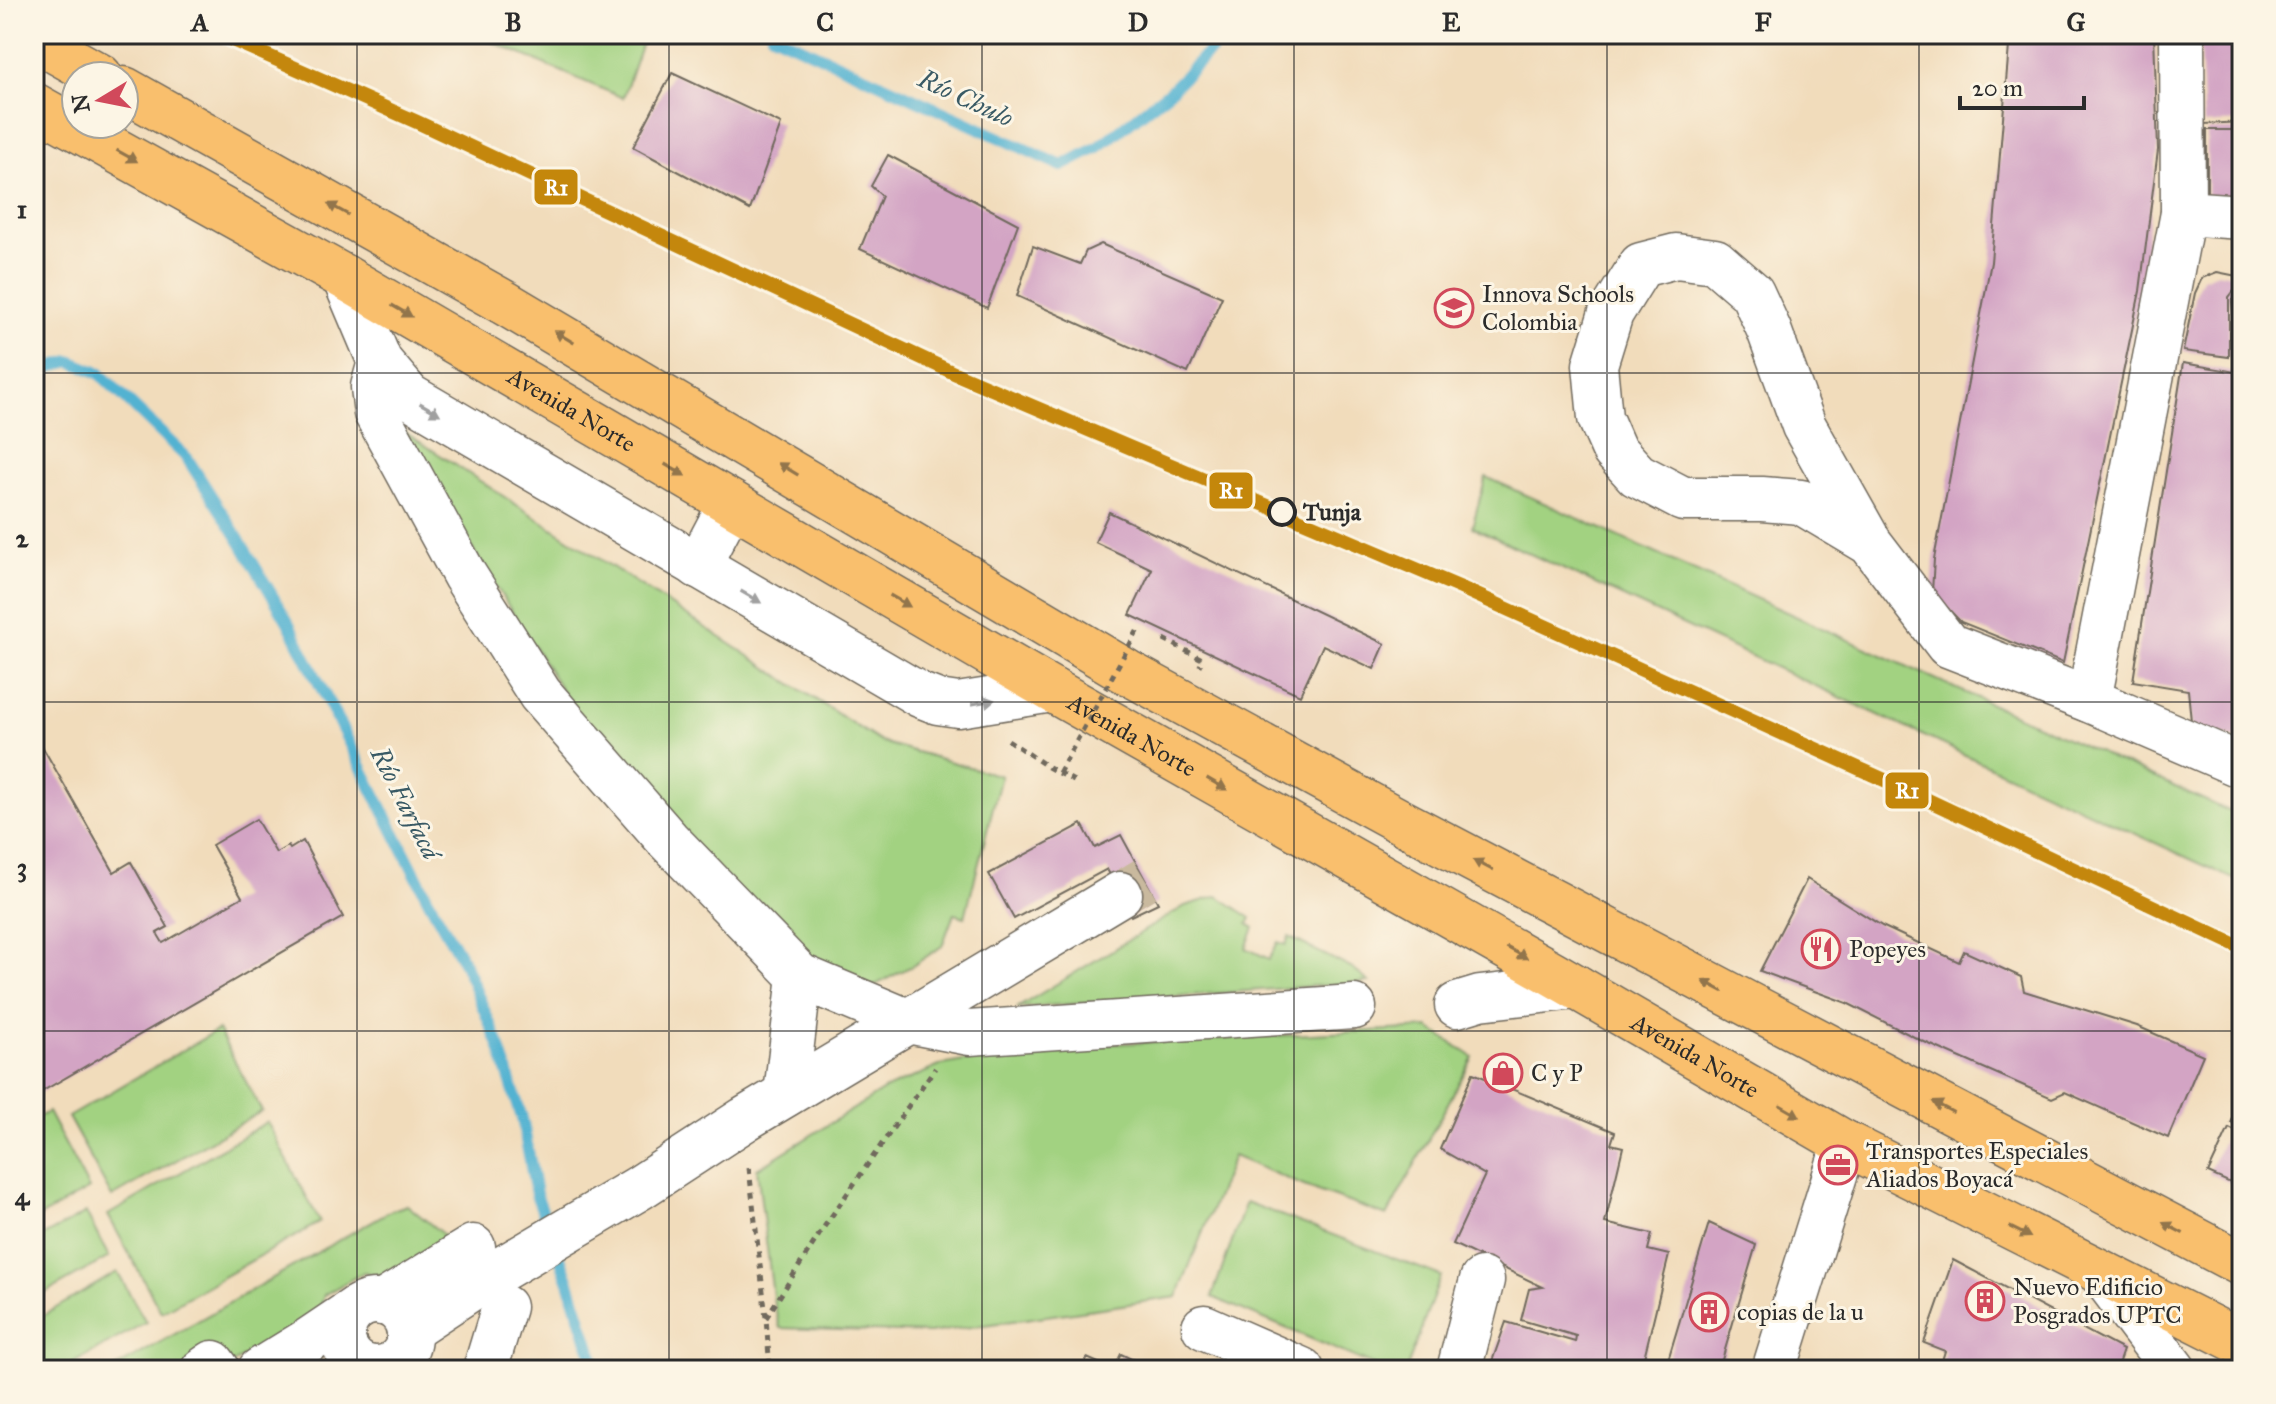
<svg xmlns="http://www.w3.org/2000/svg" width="2276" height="1404" font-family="'IM FELL Great Primer',serif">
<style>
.green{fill:#a2d281;stroke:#667e56;stroke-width:2}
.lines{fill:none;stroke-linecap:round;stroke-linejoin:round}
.stream{stroke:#52b2d1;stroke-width:12}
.building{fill:#d3a4c4}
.minor-tunnel{stroke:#c9b99e;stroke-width:44;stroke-dasharray:44 22;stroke-linecap:butt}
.minor-casing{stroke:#70695d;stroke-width:47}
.major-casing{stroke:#70695d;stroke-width:47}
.path{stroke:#70695d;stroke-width:5;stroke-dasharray:6 6;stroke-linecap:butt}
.minor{stroke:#fff;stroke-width:44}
.major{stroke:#f9bf6d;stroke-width:44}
.path-bridge{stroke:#70695d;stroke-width:5;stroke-dasharray:6 6;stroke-linecap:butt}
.rail-1-casing{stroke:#fcf5e5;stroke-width:20}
.rail-1{stroke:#c4870b;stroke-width:14}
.oneway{fill:#92754c}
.oneway2{fill:#a0a0a0}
.grid{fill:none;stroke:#2b2b2b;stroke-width:2;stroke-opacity:0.55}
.stop-dot{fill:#fcf5e5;stroke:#2b2b2b;stroke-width:4}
.labels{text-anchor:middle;stroke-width:6;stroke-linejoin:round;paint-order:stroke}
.poi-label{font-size:24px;fill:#2b2b2b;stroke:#fcf5e5;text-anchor:start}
.street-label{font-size:24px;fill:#2b2b2b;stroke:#fcf5e5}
.stop-label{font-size:24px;font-weight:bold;fill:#2b2b2b;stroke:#fcf5e5;text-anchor:start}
.water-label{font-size:26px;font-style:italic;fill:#395a65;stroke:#fcf5e5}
.line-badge{stroke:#fcf5e5;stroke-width:3}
.badge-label{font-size:22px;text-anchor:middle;font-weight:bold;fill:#fff}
.neatline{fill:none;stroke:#2b2b2b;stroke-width:3}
.grid-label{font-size:26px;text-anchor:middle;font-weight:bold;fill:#2b2b2b}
</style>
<rect width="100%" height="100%" fill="#fcf5e5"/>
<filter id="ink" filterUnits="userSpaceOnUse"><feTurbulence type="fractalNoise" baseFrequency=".0125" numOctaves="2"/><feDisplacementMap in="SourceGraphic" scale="16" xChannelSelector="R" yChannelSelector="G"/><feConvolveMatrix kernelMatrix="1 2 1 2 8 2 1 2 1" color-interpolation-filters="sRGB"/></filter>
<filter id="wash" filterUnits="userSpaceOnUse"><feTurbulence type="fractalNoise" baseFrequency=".006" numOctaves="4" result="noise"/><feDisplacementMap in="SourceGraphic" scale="32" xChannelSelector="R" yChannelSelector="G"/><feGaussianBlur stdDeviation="1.8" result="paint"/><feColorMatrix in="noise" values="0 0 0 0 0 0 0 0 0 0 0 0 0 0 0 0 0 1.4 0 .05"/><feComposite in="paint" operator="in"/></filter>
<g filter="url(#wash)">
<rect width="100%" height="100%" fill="#f1dcbb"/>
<g class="green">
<polygon points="474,34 645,34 623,98"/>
<polygon points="394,425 881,742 1001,776 965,917 954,914 942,946 914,965 862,992 823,975 610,767"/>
<polygon points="1486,477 2242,817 2242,883 1472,527"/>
<polygon points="1218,896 1251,918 1248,924 1254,928 1246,948 1269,959 1278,942 1286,945 1289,937 1353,969 1369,982 1017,1008 1185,906"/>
<polygon points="1429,1028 1473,1057 1387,1216 1309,1188 1233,1156 1177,1297 929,1333 780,1328 774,1304 757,1169 884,1090 942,1065 1034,1048"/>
<polygon points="218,1030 262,1111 112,1197 68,1117"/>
<polygon points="48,1112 89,1189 34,1220 34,1119"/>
<polygon points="267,1122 320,1222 161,1312 108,1215"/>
<polygon points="1246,1202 1441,1276 1406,1370 1385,1370 1212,1297"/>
<polygon points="407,1205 455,1244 396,1279 364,1272 324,1295 319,1313 228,1366 190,1370 112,1370 390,1211"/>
<polygon points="86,1213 109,1257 34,1299 34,1241"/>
<polygon points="117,1272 146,1322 61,1370 44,1370 34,1352 34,1321"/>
</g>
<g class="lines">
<g class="stream">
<polyline points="772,34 1062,166 1097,148 1171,90 1226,34"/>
<polyline points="34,372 70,361 99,373 187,458 240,541 288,622 429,901 465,965 499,1045 522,1118 536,1194 569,1282 597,1370"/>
</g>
</g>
<g id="blocks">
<g class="building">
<polygon points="2010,34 2154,34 2158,150 2140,291 2063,663 1961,622 1932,592 1934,559 1991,262"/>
<polygon points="2199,34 2242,34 2242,122 2204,124"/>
<polygon points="672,73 781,124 750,210 633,147"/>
<rect x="2207" y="130" width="35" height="65"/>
<polygon points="888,155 1018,224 987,308 860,249 882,196 871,186"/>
<polygon points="1101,244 1222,297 1188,373 1017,296 1033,246 1080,264 1086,251"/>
<polygon points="2217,272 2242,277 2242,281 2229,297 2229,357 2183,351 2195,293 2202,278"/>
<polygon points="2242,288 2242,364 2237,364 2232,301"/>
<polygon points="2183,363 2242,373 2242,738 2192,731 2188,690 2133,681"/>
<polygon points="1109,512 1385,644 1374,669 1323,645 1300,695 1130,615 1152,569 1095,542"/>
<polygon points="34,732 114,872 131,862 168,927 157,933 163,943 242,897 212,845 256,819 276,853 288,846 290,849 303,841 343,917 34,1096"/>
<polygon points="1082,824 1095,848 1121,835 1158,903 1131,916 1107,869 1014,919 989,874"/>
<polygon points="1807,879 1882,926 1959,962 1964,951 2021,977 2024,991 2137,1026 2203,1055 2168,1138 2065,1092 2052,1098 1920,1040 1847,1003 1760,971"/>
<polygon points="1473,1073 1615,1132 1611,1144 1623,1147 1605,1223 1652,1234 1648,1250 1669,1255 1641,1370 1568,1370 1545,1364 1544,1370 1489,1370 1506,1322 1575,1342 1576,1336 1521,1320 1529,1289 1543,1287 1453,1244 1485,1175 1440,1149"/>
<polygon points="2242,1097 2242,1128 2231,1123"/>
<polygon points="2229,1128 2242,1134 2242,1168 2235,1185 2208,1173"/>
<polygon points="1709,1223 1756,1245 1719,1370 1665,1370"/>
<polygon points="1953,1260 2123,1350 2116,1370 1939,1370 1945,1351 1924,1343"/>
<polygon points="1121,1354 1154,1370 1113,1370"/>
<polygon points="1087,1358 1101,1364 1098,1370 1081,1370"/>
</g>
</g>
</g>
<g filter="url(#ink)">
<use href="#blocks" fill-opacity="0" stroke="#70695d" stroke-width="2"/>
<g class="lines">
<polyline class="minor-tunnel" points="1120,894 1145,879"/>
<g class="minor-casing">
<g id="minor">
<polyline points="2183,213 2242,217"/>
<polyline points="344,277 380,362 409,396 920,695 938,702 958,705 1052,690"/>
<polyline points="380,362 373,387 376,413 465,576 540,694 668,840 800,976 907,1021 969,1033 1354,1007"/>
<polyline points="1870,543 1801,502 1762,499 1683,499 1637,475 1614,450 1600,418 1595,365 1611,313 1641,265 1676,256 1715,261 1752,293 1769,330 1804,426 1870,543 1948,645 2089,700 2242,766"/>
<polyline points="698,566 731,503"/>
<polyline points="2089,700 2183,213 2182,34"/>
<polyline points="1457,1005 1480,998 1576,987"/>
<polyline points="786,1094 800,976"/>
<polyline points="2101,1273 2174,1370"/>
<circle cx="376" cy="1335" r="33"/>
<polyline points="382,1303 473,1247"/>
<polyline points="1204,1327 1302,1370"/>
<polyline points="409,1329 485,1279 639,1188 745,1119 1120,894"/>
<polyline points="203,1370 213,1363 218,1370"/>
<polyline points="260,1370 309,1340 358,1307"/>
<polyline points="485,1370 504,1307"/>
<polyline points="1459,1370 1482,1280"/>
<polyline points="1774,1370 1845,1143"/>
</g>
</g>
<g class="major-casing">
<g id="major">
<polyline points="34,39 100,76"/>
<polyline points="124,89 505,303 1127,672 1396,819 2242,1264"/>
<path id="s1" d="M34 105 344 277 1052 690 1552 973 1845 1143 2242 1343"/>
</g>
</g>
<g class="path">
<polyline points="1164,639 1202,659 1200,666"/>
<polyline points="1008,740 1048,767 1074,781"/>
<polyline points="749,1168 766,1318 770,1370"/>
<polyline points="766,1318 824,1227 935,1068"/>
</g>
<use href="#minor" class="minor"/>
<use href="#major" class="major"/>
<polyline class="path-bridge" points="1059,773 1140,626"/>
<g class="rail-1-casing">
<polyline id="rail-1" points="219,34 417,122 954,373 1461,588 1900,787 2242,948"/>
</g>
<use href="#rail-1" class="rail-1"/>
</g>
<defs><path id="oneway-solid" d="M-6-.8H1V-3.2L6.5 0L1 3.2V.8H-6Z" transform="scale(2)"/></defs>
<g class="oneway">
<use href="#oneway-solid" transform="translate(127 156) rotate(29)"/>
<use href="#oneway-solid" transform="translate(338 209) rotate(-151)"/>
<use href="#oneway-solid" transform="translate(402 311) rotate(30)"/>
<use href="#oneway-solid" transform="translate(564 337) rotate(-149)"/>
<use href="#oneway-solid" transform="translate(788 469) rotate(-149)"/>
<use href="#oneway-solid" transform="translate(675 470) rotate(30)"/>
<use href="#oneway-solid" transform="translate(900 601) rotate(30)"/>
<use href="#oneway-solid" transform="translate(1217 784) rotate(30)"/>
<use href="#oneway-solid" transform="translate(1483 865) rotate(-152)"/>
<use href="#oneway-solid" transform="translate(1517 953) rotate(29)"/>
<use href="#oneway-solid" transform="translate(1713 986) rotate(-152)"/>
<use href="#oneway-solid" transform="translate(1943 1107) rotate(-152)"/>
<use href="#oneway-solid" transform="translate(1790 1111) rotate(30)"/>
<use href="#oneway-solid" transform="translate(2173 1228) rotate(-152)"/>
<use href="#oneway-solid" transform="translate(2020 1232) rotate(27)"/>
</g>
<g class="oneway2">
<use href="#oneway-solid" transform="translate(430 409) rotate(30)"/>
<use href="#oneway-solid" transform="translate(751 597) rotate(30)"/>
<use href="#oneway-solid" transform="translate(983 702) rotate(-10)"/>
</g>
</g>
<path class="grid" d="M357 34V1370M669 34V1370M982 34V1370M1294 34V1370M1607 34V1370M1919 34V1370M34 373H2242M34 702H2242M34 1031H2242"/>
<defs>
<g id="school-ring" transform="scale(2)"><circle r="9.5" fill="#fcf5e5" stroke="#d1495b" stroke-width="1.5"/><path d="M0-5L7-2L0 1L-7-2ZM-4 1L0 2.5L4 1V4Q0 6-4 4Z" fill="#d1495b"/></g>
<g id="restaurant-ring" transform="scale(2)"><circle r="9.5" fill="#fcf5e5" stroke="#d1495b" stroke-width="1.5"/><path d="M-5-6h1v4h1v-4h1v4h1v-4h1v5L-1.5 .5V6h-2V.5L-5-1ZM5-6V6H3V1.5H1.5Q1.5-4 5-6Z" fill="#d1495b"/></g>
<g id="shop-ring" transform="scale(2)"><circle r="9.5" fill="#fcf5e5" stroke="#d1495b" stroke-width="1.5"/><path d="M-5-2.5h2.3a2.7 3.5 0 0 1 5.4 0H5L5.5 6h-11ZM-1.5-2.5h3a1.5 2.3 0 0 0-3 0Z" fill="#d1495b"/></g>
<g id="office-ring" transform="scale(2)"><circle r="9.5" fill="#fcf5e5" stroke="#d1495b" stroke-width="1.5"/><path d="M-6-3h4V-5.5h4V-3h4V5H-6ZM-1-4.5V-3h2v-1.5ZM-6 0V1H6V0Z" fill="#d1495b"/></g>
<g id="building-ring" transform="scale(2)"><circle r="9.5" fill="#fcf5e5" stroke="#d1495b" stroke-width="1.5"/><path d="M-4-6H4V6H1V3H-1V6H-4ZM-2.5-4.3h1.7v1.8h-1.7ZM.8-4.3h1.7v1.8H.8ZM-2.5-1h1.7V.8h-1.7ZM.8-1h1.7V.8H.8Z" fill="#d1495b"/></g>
</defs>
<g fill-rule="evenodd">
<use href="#school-ring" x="1454" y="308"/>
<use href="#restaurant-ring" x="1821" y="949"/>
<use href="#shop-ring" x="1503" y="1073"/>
<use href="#office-ring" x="1838" y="1165"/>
<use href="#building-ring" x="1985" y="1301"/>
<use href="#building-ring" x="1709" y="1312"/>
</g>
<circle class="stop-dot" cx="1282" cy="512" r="13"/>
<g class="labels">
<g class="poi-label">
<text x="1482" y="302">Innova Schools<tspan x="1482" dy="28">Colombia</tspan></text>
<text x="1849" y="957">Popeyes</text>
<text x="1531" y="1081">C y P</text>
<text x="1866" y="1159">Transportes Especiales<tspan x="1866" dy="28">Aliados Boyacá</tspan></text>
<text x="2013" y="1295">Nuevo Edificio<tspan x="2013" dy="28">Posgrados UPTC</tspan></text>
<text x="1737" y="1320">copias de la u</text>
</g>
<g class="street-label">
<text dy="8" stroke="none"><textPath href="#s1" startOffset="618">Avenida Norte</textPath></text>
<text dy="8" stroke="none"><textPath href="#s1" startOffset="1266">Avenida Norte</textPath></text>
<text dy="8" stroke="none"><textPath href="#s1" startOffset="1914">Avenida Norte</textPath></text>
</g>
<g class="stop-label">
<text x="1303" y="520">Tunja</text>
</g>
<g class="water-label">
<text transform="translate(966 98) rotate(25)" y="9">Río Chulo</text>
<text transform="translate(406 803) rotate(63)" y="9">Río Farfacá</text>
</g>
</g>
<g class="line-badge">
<rect x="533" y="168" width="46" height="38" rx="8" fill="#c4870b"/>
<rect x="1208" y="471" width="46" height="39" rx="8" fill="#c4870b"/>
<rect x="1884" y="771" width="46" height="39" rx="8" fill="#c4870b"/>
</g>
<g class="badge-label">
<text x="556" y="195">R1</text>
<text x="1231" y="498">R1</text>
<text x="1907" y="798">R1</text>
</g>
<rect width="2276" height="1404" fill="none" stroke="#fcf5e5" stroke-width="88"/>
<g transform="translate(100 100) rotate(260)"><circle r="38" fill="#fcf5e5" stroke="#a8a49b" stroke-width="2"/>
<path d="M0-6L14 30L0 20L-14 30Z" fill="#d1495b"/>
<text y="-12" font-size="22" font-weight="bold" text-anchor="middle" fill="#2b2b2b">N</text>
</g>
<path d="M1960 96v12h124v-12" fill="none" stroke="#2b2b2b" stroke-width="4"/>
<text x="1972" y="96" font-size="24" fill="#2b2b2b" stroke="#fcf5e5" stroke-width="6" paint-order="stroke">20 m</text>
<rect x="44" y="44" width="2188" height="1316" class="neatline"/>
<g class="grid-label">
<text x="200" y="31">A</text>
<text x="513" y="31">B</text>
<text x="825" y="31">C</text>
<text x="1138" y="31">D</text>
<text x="1451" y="31">E</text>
<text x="1763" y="31">F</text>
<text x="2076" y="31">G</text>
<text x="22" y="218">1</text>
<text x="22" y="547">2</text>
<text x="22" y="876">3</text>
<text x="22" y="1205">4</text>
</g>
</svg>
